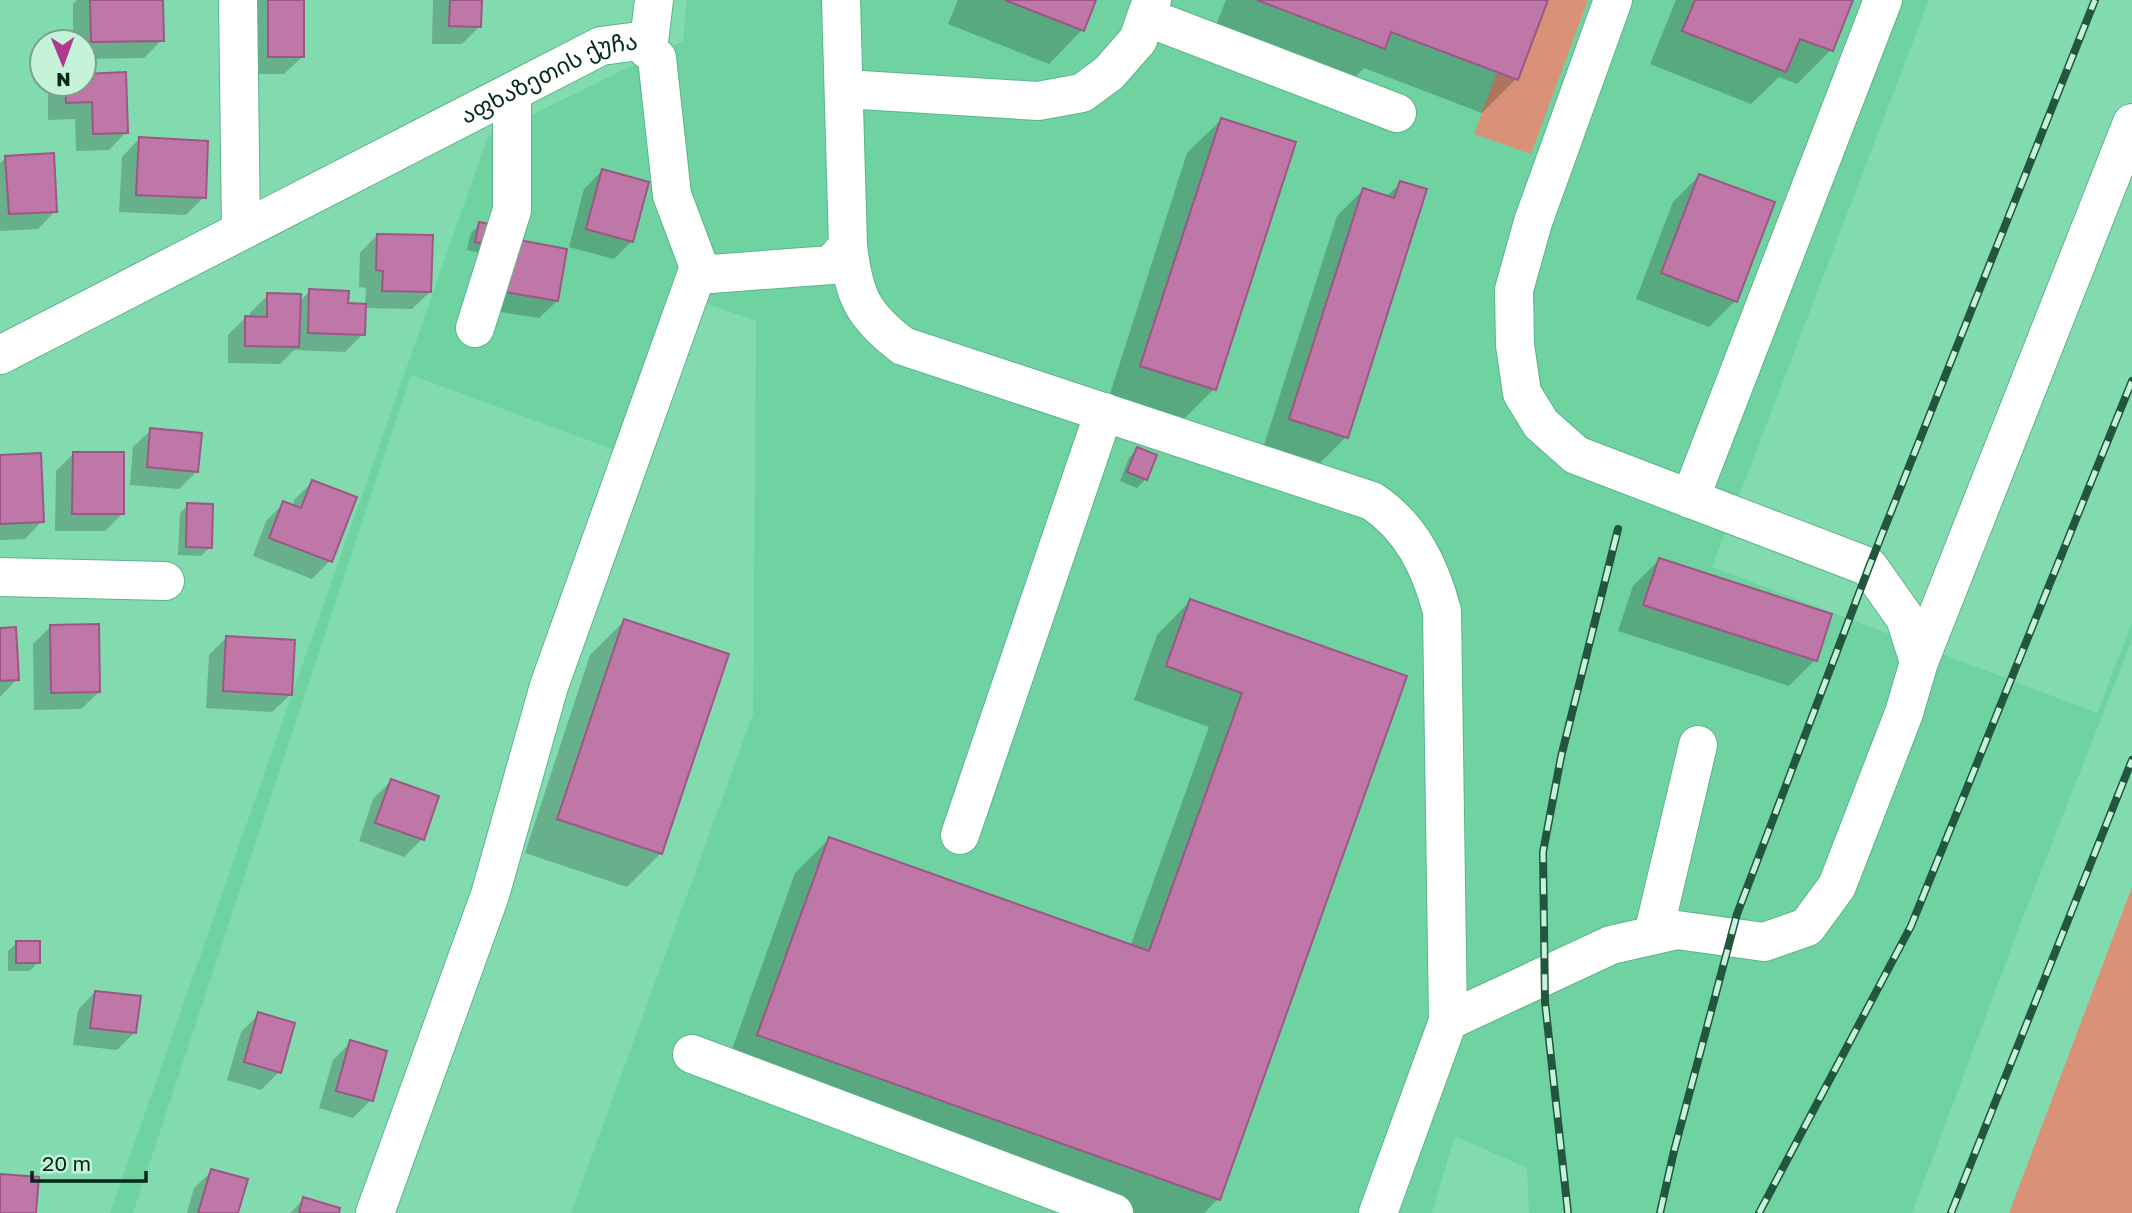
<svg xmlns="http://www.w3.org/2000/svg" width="2132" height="1213" font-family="'Golos Text','Noto Sans Georgian',sans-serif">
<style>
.built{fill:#6ed2a1}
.green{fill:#d99278}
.shadow{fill:#0003}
.building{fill:#bf77a7;stroke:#9c5786;stroke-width:2}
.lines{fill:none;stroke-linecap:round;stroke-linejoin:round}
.minor-casing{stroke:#5bb589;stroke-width:40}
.minor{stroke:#fff;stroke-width:38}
.rail-casing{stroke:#22563e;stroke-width:8}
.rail{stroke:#c7f2da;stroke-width:5;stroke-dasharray:16;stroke-linecap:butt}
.labels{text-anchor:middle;stroke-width:5;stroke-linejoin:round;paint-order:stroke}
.street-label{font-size:23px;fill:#012918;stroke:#c7f2da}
</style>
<rect width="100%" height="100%" fill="#82dbae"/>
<polygon class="built" points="687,0 1524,0 1531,154 1588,0 1929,0 1712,567 2097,713 2132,623 2132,640 2023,917 1912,1213 1529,1213 1527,1168 1455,1136 1432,1213 571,1213 753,714 756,321 672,291 626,454 411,375 133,1213 110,1213 488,136 683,41"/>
<g class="green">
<polygon points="1524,0 1588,0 1531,154 1474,134"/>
<polygon points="2132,887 2132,1213 2009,1213"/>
</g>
<g class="shadow">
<polygon points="77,0 161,0 162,40 144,58 84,59 84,42 73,42 73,4"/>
<polygon points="251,0 303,0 302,57 284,74 251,74"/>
<polygon points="433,0 480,0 480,26 462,44 432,44"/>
<polygon points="958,0 1094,0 1082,30 1049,64 948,24"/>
<polygon points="1226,0 1546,0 1516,79 1482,113 1364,68 1350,82 1214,30"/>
<polygon points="1676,0 1851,0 1831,50 1797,84 1779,77 1751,104 1650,64"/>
<polygon points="84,76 126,132 109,150 76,151 75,119 48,120 48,94 58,84 84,84"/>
<polygon points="1221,120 1214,389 1181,422 1108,400 1187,153"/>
<polygon points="139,139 204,197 186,215 119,212 122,157"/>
<polygon points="6,158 55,211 38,229 0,231 0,163"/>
<polygon points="602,171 632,241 614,259 569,247 584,189"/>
<polygon points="1699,176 1735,301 1709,327 1636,299 1673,202"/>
<polygon points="1401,183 1346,437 1320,463 1264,445 1337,216 1363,190 1386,197"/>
<polygon points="480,224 485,254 467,250 471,233"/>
<polygon points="377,235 430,292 412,309 364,308 363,334 345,352 294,350 280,364 228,363 228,335 246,317 250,318 250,313 268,295 299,302 310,291 346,304 365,305 366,288 359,287 360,253"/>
<polygon points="497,259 557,301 539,318 488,310"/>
<polygon points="151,430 197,471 179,489 130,485 133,447"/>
<polygon points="1137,449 1146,479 1137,488 1120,481 1129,458"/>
<polygon points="73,454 122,514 105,531 55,531 56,471"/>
<polygon points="0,457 42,521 25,539 0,540"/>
<polygon points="312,482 330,561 312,579 253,556 266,521 284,503 292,506 295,499"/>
<polygon points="188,505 210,547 201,556 178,555 180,513"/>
<polygon points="1659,560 1815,660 1789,686 1618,631 1633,586"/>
<polygon points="1190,601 1405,677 1218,1199 1204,1213 1129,1213 725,1069 795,873 829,839 1130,947 1209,727 1134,700 1157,635"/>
<polygon points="624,621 661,853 627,887 525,853 590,655"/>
<polygon points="51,626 99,692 81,709 34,710 33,644"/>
<polygon points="0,629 17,679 0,697"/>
<polygon points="227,637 290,695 272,712 206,708 209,655"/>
<polygon points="391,781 422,839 404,857 359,841 373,799"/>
<polygon points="17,943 38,962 30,971 8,971 8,951"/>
<polygon points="95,992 135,1032 117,1050 73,1045 78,1010"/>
<polygon points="259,1014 279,1072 261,1090 227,1080 241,1032"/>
<polygon points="351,1042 371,1100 353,1118 319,1108 333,1060"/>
<polygon points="212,1171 236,1213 187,1213 194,1188"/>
<polygon points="304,1199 337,1213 290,1213"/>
</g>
<g class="building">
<polygon points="90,0 163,0 164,41 91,42"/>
<rect x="268" y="0" width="36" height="57"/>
<polygon points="450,0 482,0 481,27 449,26"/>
<polygon points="1005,0 1096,0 1084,31"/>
<polygon points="1257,0 1548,0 1518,80 1391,32 1385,49"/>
<polygon points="1695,0 1853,0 1833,51 1800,39 1786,72 1682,31"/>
<polygon points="126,72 128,133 93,134 92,102 66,103 65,84 84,84 84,74"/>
<polygon points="1221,118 1296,142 1216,390 1140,366"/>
<polygon points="139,137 208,141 206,198 136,195"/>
<polygon points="54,153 57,212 9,214 5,156"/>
<polygon points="602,169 649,182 633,242 586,229"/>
<polygon points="1699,174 1775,202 1737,302 1661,273"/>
<polygon points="1400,181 1427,189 1348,438 1289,419 1363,188 1394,198"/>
<polygon points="479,222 499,226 495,246 475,242"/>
<polygon points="377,234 433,235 431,292 382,291 383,271 376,270"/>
<polygon points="514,239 567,249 558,301 505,292"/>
<polygon points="309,289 349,291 348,303 366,304 365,335 308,333"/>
<polygon points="267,293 301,294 299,347 245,346 245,316 267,317"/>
<polygon points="150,428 202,433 198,472 147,467"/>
<polygon points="1137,447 1157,455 1147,480 1127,472"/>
<polygon points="73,452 124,452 124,514 72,514"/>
<polygon points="41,453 44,522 0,524 0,455"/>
<polygon points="312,480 357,497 332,562 269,538 283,501 301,508"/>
<polygon points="187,503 213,504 212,548 186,547"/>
<polygon points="1659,558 1832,614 1817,661 1643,605"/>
<polygon points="1190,599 1407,676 1220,1200 757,1035 829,837 1149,951 1242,693 1166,666"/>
<polygon points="624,619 729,654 662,854 557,819"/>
<polygon points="99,624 100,692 51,693 50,625"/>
<polygon points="16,627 19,680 0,681 0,628"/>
<polygon points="226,636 295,640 292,695 223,691"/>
<polygon points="391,779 439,796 424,840 375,823"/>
<rect x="16" y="941" width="24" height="22"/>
<polygon points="95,991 141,996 136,1033 90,1028"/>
<polygon points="258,1012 295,1023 281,1073 244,1062"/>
<polygon points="350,1040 387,1051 373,1101 336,1091"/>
<polygon points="211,1169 248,1179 238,1213 198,1213"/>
<polygon points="0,1174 39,1177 36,1213 0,1213"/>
<polygon points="303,1197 340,1208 339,1213 299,1213"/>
</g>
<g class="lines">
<g class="minor-casing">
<g id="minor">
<polyline points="238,0 241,230"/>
<polyline points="1146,17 1397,113"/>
<polyline points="648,50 654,0"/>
<polyline points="845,89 1038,101 1082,93 1109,73 1138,40 1152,0"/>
<path d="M848 246C854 296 862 315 903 346L1372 501C1411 527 1430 566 1442 611L1448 1021 1378 1213"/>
<polyline points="475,328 512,210 512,92"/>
<path id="s1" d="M0 355 601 46 639 41 657 58 672 195 699 267 711 274 831 265 848 246 841 0"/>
<polyline points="1690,499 1883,0"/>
<polyline points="0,577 165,581"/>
<polyline points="1919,662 2132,123"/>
<polyline points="960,835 1104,412"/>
<polyline points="1653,935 1698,745"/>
<polyline points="1448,1021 1611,945 1677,930 1764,942 1807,927 1837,886 1904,713 1919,662 1905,618 1869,567 1576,455 1541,424 1522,393 1515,345 1514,290 1533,222 1613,0"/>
<polyline points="692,1054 1114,1213"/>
<polyline points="375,1213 490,895 549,686 699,267"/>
</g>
</g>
<use href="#minor" class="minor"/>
<g class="rail-casing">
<g id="rail">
<polyline points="1568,1213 1545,1002 1543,852 1561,757 1618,529"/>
<polyline points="1660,1213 1674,1151 1737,914 1869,567 2095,0"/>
<polyline points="1759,1213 1911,926 2132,381"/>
<polyline points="1951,1213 2132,760"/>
</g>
</g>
<use href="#rail" class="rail"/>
</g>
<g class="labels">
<g class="street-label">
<text dy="8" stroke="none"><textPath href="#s1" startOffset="616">აფხაზეთის ქუჩა</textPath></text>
</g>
</g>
<g transform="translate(63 63) rotate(179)"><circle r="33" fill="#c7f2da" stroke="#78a28c" stroke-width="2"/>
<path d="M0-5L12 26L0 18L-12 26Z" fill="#b13a91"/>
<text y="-10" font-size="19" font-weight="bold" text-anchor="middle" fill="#012918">N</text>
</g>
<path d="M32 1171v10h114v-10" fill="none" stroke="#012918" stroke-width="3.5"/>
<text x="42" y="1171" font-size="21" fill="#012918" stroke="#c7f2da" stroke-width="5" paint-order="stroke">20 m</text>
</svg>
